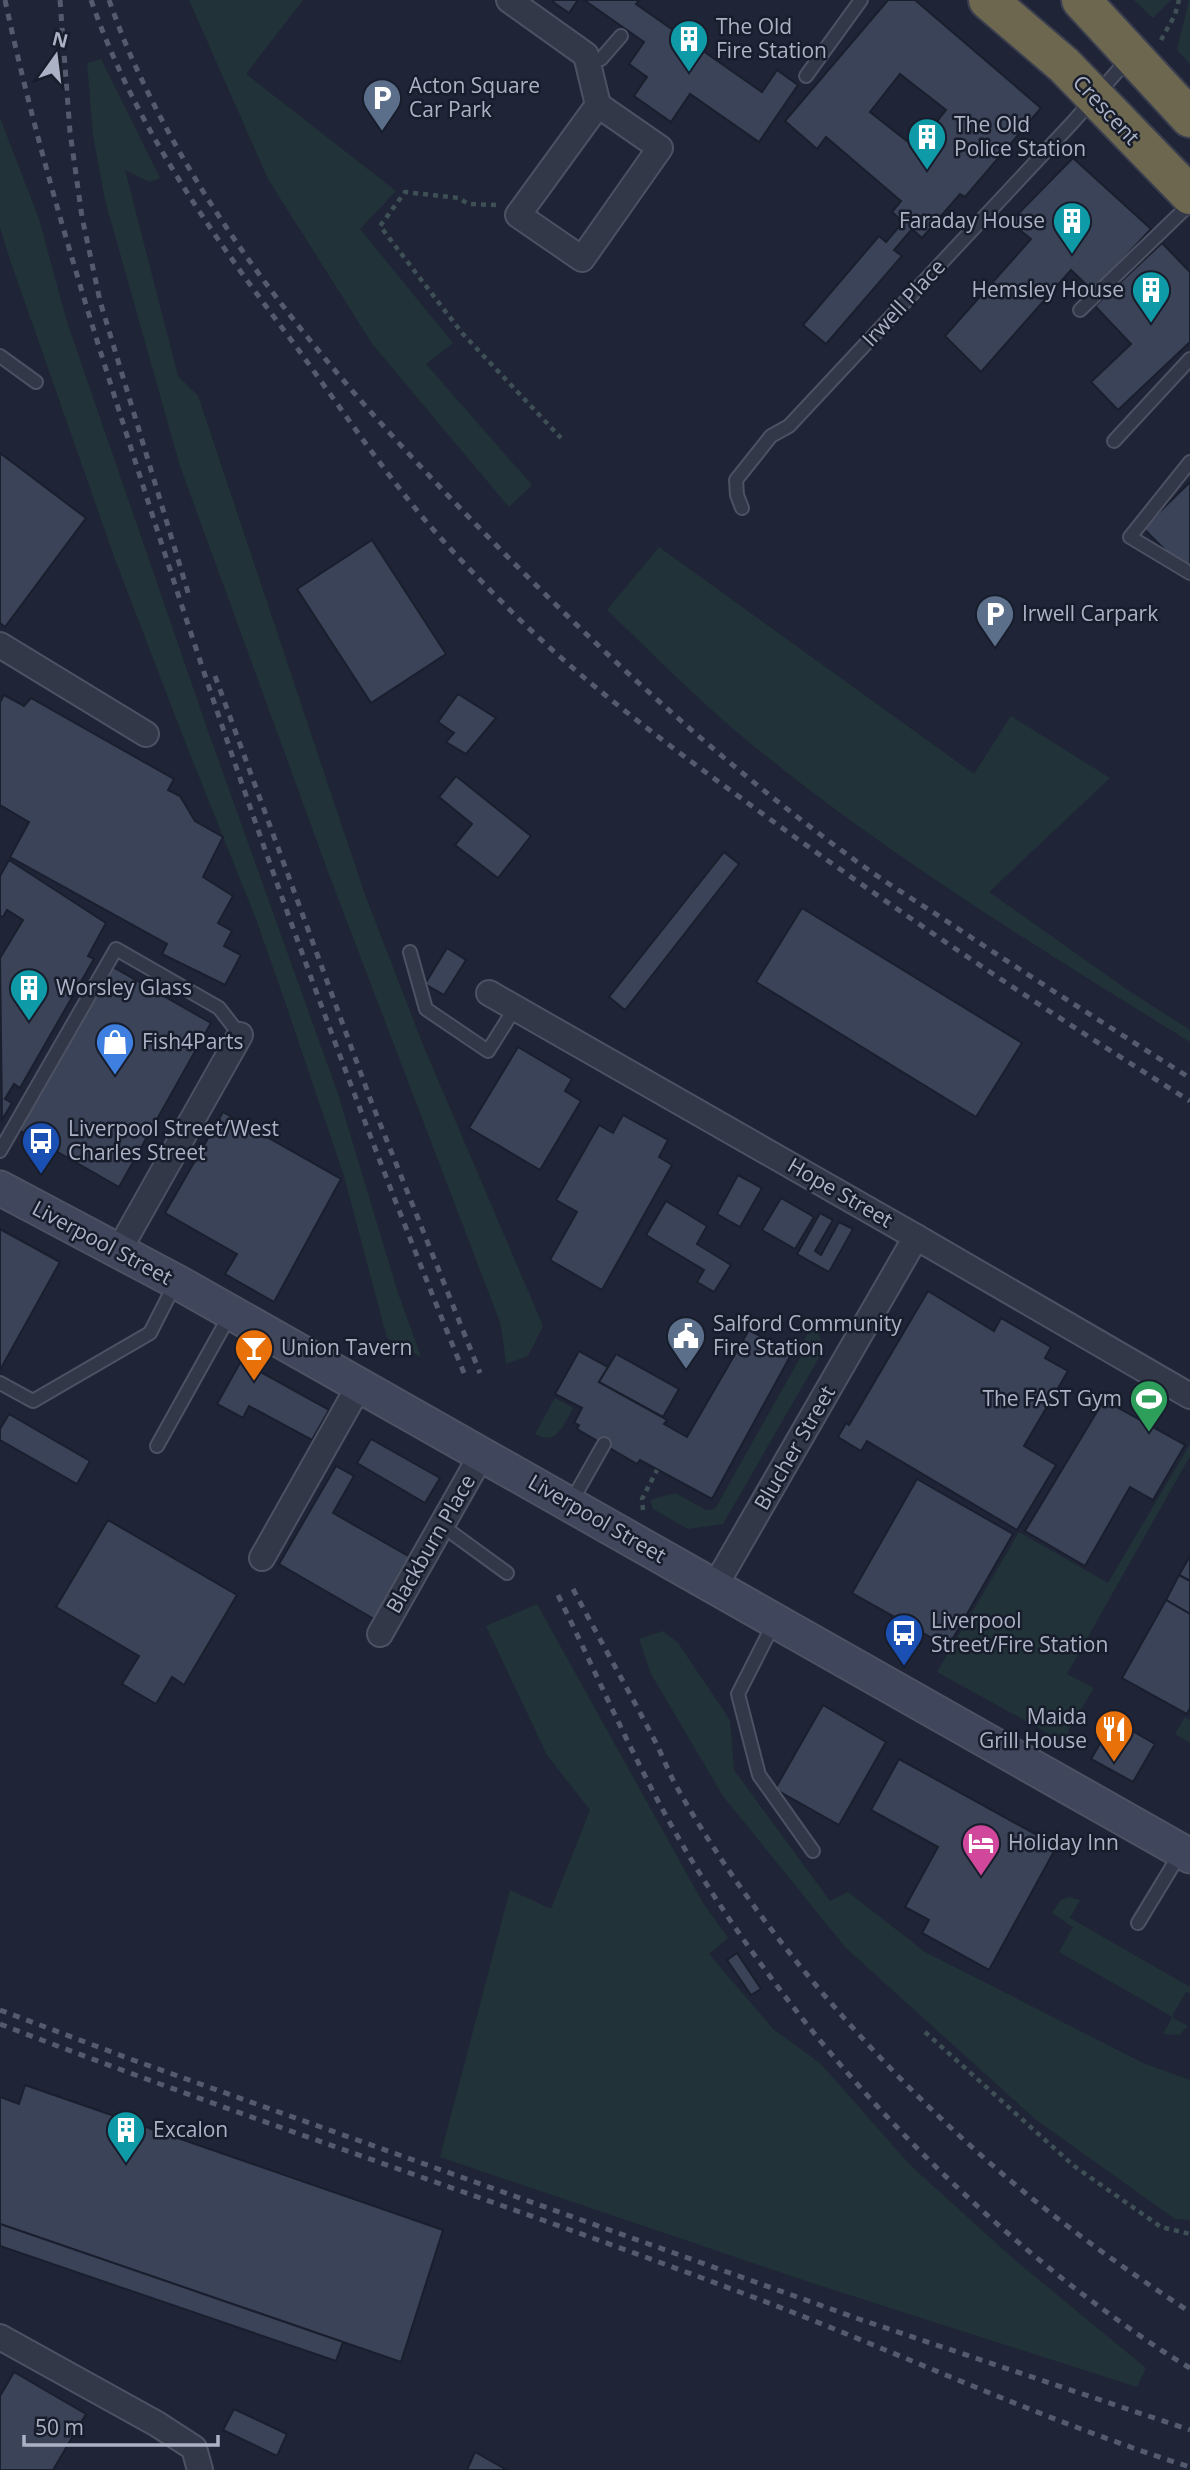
<svg xmlns="http://www.w3.org/2000/svg" width="1190" height="2470" font-family="'Open Sans',sans-serif">
<style>
.green{fill:#213238}
.building{fill:#3b4358;stroke:#1a1f2e;stroke-width:2;fill-rule:evenodd}
.lines{fill:none;stroke-linecap:round;stroke-linejoin:round}
.lane-casing{stroke:#4d5263;stroke-width:16}
.street-casing{stroke:#4d5263;stroke-width:28}
.secondary-casing{stroke:#4d5263;stroke-width:37}
.highway-casing{stroke:#3a3f4f;stroke-width:42}
.path{stroke:#3e4f56;stroke-width:4.5;stroke-dasharray:5 5;stroke-linecap:butt}
.lane{stroke:#323848;stroke-width:12}
.street{stroke:#323848;stroke-width:24}
.secondary{stroke:#40465b;stroke-width:33}
.highway{stroke:#6e674f;stroke-width:38}
.rail{stroke:#545b6f;stroke-width:5;stroke-dasharray:7 7;stroke-linecap:butt}
.labels{text-anchor:middle;stroke-width:5;stroke-linejoin:round;paint-order:stroke}
.poi-label{font-size:21px;fill:#acb2c5;stroke:#181d2c;text-anchor:start}
.street-label{font-size:21px;fill:#acb2c5;stroke:#181d2c}
</style>
<rect width="100%" height="100%" fill="#1f2537"/>
<g class="green">
<polygon points="189,0 303,0 246,74 396,191 360,229 453,343 426,364 532,485 509,507 373,345 268,179"/>
<polygon points="1134,0 1171,0 1153,18"/>
<polygon points="1189,0 1190,0 1190,64 1177,50"/>
<polygon points="101,59 160,178 150,182 125,170 178,376 198,396 364,892 423,1045 543,1326 528,1356 506,1364 501,1325 330,877 180,466 105,200 93,135 87,63"/>
<polygon points="0,118 39,219 67,322 208,731 338,1094 397,1290 421,1357 387,1338 344,1176 282,993 256,919 184,739 115,559 10,260 0,227"/>
<path d="M659 547 974 774 1011 716 1110 778 989 892 1129 991 1190 1030V1042C1033 944 873 847 731 727 688 690 648 649 607 610Z"/>
<path d="M806 1314C817 1327 823 1337 821 1354L723 1524 688 1529 653 1509 650 1500 675 1493 706 1510 715 1509 801 1356 800 1348 809 1331Z"/>
<path d="M555 1398 573 1408C564 1424 556 1447 535 1434Z"/>
<polygon points="1190,1444 1190,1456 1067,1674 1094,1688 1068,1731 1071,1734 1068,1739 1062,1741 937,1672 1019,1532 1108,1583"/>
<polygon points="537,1604 703,1903 728,1938 709,1954 773,2029 820,2063 911,2166 1017,2262 1146,2368 1137,2387 806,2281 440,2157 510,1890 551,1909 590,1810 547,1755 486,1626"/>
<polygon points="663,1631 678,1643 730,1720 734,1770 830,1901 848,1892 925,1952 1143,2063 1190,2080 1190,2220 1175,2219 1035,2119 845,1947 723,1796 651,1674 639,1639"/>
<polygon points="1185,1717 1190,1720 1190,1743 1175,1734"/>
<polygon points="1069,1897 1080,1900 1070,1918 1190,1987 1190,1993 1186,1992 1173,2014 1173,2018 1188,2026 1179,2035 1163,2034 1172,2018 1171,2016 1059,1952 1073,1927 1052,1913 1061,1900"/>
</g>
<g class="building">
<polygon points="554,0 578,0 569,13 553,2"/>
<polygon points="584,0 639,0 636,4 762,92 777,70 798,85 759,142 690,94 671,122 634,96 647,77 629,64 644,42"/>
<path d="M888 0H915L1041 108 965 197 960 194 922 238 912 229 894 250 902 256 826 344 803 325 879 236 886 242 903 222 892 212 901 201 826 137 817 149 785 121ZM900 74 946 110 916 148 870 112Z"/>
<polygon points="1073,158 1151,229 1093,291 1071,270 981,372 945,336 1031,239 1010,222"/>
<polygon points="1162,243 1190,272 1190,342 1118,410 1091,382 1131,344 1095,306"/>
<polygon points="0,453 86,518 5,627 0,623"/>
<polygon points="1190,482 1190,563 1184,569 1143,528"/>
<polygon points="372,540 446,654 371,703 297,589"/>
<polygon points="458,694 496,718 466,754 446,742 454,733 438,722"/>
<polygon points="4,695 24,706 31,698 174,779 168,790 180,796 195,821 223,837 203,877 233,896 218,923 232,931 224,946 241,955 225,985 162,954 167,944 10,857 29,822 0,805 0,702"/>
<polygon points="456,776 531,836 498,878 455,845 472,824 439,797"/>
<polygon points="724,852 739,864 625,1010 609,997"/>
<polygon points="9,860 106,923 88,956 94,959 20,1088 14,1084 5,1099 12,1103 2,1120 0,958 23,920 7,910 3,917 0,916 0,876"/>
<polygon points="802,908 1022,1043 976,1117 756,982"/>
<polygon points="447,948 466,960 444,995 425,984"/>
<polygon points="113,967 211,1023 119,1187 19,1130"/>
<polygon points="518,1047 572,1079 565,1091 581,1101 540,1170 469,1128"/>
<polygon points="223,1112 341,1179 274,1302 225,1274 237,1254 165,1213"/>
<polygon points="623,1115 668,1140 659,1157 672,1165 602,1290 550,1260 577,1212 556,1200 599,1125 613,1133"/>
<polygon points="738,1175 762,1188 740,1227 717,1214"/>
<polygon points="781,1198 814,1217 795,1249 762,1230"/>
<polygon points="666,1201 707,1226 697,1244 731,1265 714,1292 697,1282 704,1270 646,1235"/>
<polygon points="820,1213 833,1220 815,1251 821,1255 839,1222 853,1229 829,1272 797,1254"/>
<polygon points="0,1229 60,1262 0,1370"/>
<polygon points="928,1291 994,1331 1001,1318 1051,1347 1045,1358 1068,1371 1024,1446 1056,1465 1017,1530 867,1441 861,1451 838,1437 846,1423 849,1425"/>
<polygon points="749,1330 792,1353 712,1499 640,1460 637,1464 577,1429 579,1425 574,1423 582,1408 555,1394 579,1351 608,1367 599,1382 667,1420 664,1424 687,1437"/>
<polygon points="616,1354 679,1389 663,1417 599,1382"/>
<polygon points="241,1361 329,1410 312,1440 249,1406 243,1418 217,1404"/>
<polygon points="1104,1400 1185,1445 1153,1500 1130,1487 1085,1566 1025,1531"/>
<polygon points="9,1414 90,1461 77,1484 0,1440 0,1429"/>
<polygon points="371,1439 440,1478 425,1503 357,1463"/>
<polygon points="336,1466 354,1476 333,1513 410,1557 374,1619 279,1564"/>
<polygon points="917,1479 1013,1534 948,1647 852,1593"/>
<polygon points="108,1520 237,1595 184,1685 172,1677 156,1704 122,1684 139,1656 56,1607"/>
<polygon points="1190,1556 1190,1581 1179,1575"/>
<polygon points="1179,1575 1190,1581 1190,1614 1166,1600"/>
<polygon points="1166,1600 1190,1614 1190,1708 1187,1714 1122,1678"/>
<polygon points="823,1705 886,1742 839,1825 775,1789"/>
<polygon points="1116,1716 1133,1726 1131,1730 1155,1744 1133,1782 1091,1759"/>
<polygon points="899,1759 1057,1846 989,1970 922,1933 929,1920 905,1907 938,1847 871,1810"/>
<polygon points="737,1953 761,1989 751,1995 727,1960"/>
<polygon points="25,2085 443,2230 401,2362 0,2224 0,2097 19,2104"/>
<polygon points="0,2224 343,2342 336,2361 0,2246"/>
<polygon points="14,2372 86,2414 53,2470 0,2470 0,2396"/>
<polygon points="234,2409 287,2434 277,2456 223,2430"/>
<polygon points="475,2452 507,2470 467,2470"/>
</g>
<g class="lines">
<g class="lane-casing">
<g id="lane">
<polyline points="587,63 601,59 621,36"/>
<polyline points="806,76 861,0"/>
<polyline points="1080,310 1190,204"/>
<polyline points="0,356 36,382"/>
<polyline points="1114,441 1190,359"/>
<polyline points="1190,462 1130,537 1190,573"/>
<polyline points="742,508 737,495 736,480 771,436 789,426 1073,122 1129,58"/>
<polyline points="410,952 426,1009 488,1051 515,1008"/>
<polyline points="0,1151 116,949 219,1008 240,1035"/>
<polyline points="0,1383 33,1401 150,1333 176,1282"/>
<polyline points="157,1446 231,1313"/>
<polyline points="570,1504 604,1444"/>
<polyline points="441,1525 507,1573"/>
<polyline points="775,1621 738,1694 759,1775 813,1851"/>
<polyline points="1138,1923 1181,1852"/>
</g>
</g>
<g class="street-casing">
<g id="street">
<polyline points="509,0 586,55 598,105"/>
<polygon points="598,105 660,148 582,259 518,215"/>
<polyline points="0,645 146,734"/>
<polyline points="489,993 916,1237 1190,1396"/>
<polyline points="119,1250 240,1035"/>
<polyline points="262,1558 359,1386"/>
<polyline points="715,1586 916,1237"/>
<polyline points="380,1634 482,1454"/>
<polyline points="0,2337 157,2424 194,2448 200,2470"/>
</g>
</g>
<g class="secondary-casing">
<polyline id="secondary" points="0,1188 177,1282 1190,1856"/>
</g>
<g class="highway-casing">
<g id="highway">
<polyline points="988,0 1064,65 1190,195"/>
<polyline points="1081,0 1190,118"/>
</g>
</g>
<g class="path">
<polyline points="1161,40 1175,15 1179,0"/>
<polyline points="496,205 468,204 459,198 405,192 380,226 462,333 561,438"/>
<polyline points="643,1510 642,1499 657,1470"/>
<polyline points="925,2032 1074,2166 1161,2227 1190,2234"/>
</g>
<use href="#lane" class="lane"/>
<use href="#street" class="street"/>
<use href="#secondary" class="secondary"/>
<use href="#highway" class="highway"/>
<g class="rail">
<path d="M5 0C43 177 99 348 154 520 247 810 351 1096 466 1378"/>
<polyline points="60,0 70,132 82,217 100,301 190,599"/>
<path d="M91 0C135 126 212 235 292 341 333 397 372 455 415 508 445 545 479 579 513 613 590 689 679 753 767 817 905 917 1046 1011 1190 1101"/>
<path d="M109 0C117 22 125 44 135 65 219 250 358 405 499 548 612 663 732 772 863 866 892 887 924 906 954 926 1032 978 1111 1028 1190 1078"/>
<polyline points="215,676 371,1101 480,1373"/>
<path d="M573 1589C600 1640 629 1691 656 1743 664 1759 670 1776 679 1791 766 1943 902 2095 1039 2204 1088 2243 1138 2278 1190 2312"/>
<path d="M558 1595C603 1687 643 1782 697 1869 797 2030 927 2174 1077 2290 1113 2317 1151 2345 1190 2368"/>
<polyline points="0,2010 133,2060 859,2319 1190,2430"/>
<path d="M0 2024C256 2123 517 2207 774 2305 913 2359 1048 2422 1190 2467"/>
</g>
</g>
<defs>
<g id="building-pin" transform="scale(2.0125)"><path d="M0 17L-7.5 6A9.5 9.5 0 1 1 7.5 6Z" fill="#0f9aa8" stroke="#181d2c"/><path d="M-4-6H4V6H1V3H-1V6H-4ZM-2.5-4.3h1.7v1.8h-1.7ZM.8-4.3h1.7v1.8H.8ZM-2.5-1h1.7V.8h-1.7ZM.8-1h1.7V.8H.8Z" fill="#fff"/></g>
<g id="parking-pin" transform="scale(2.0125)"><path d="M0 17L-7.5 6A9.5 9.5 0 1 1 7.5 6Z" fill="#5c6f8a" stroke="#181d2c"/><path d="M-3.5-5.5H1a3.5 3.5 0 0 1 0 7H-1V5.5H-3.5ZM-1-3.4V-.6H.8a1.4 1.4 0 0 0 0-2.8Z" fill="#fff"/></g>
<g id="shop-pin" transform="scale(2.0125)"><path d="M0 17L-7.5 6A9.5 9.5 0 1 1 7.5 6Z" fill="#3f7fe0" stroke="#181d2c"/><path d="M-5-2.5h2.3a2.7 3.5 0 0 1 5.4 0H5L5.5 6h-11ZM-1.5-2.5h3a1.5 2.3 0 0 0-3 0Z" fill="#fff"/></g>
<g id="bus-pin" transform="scale(2.0125)"><path d="M0 17L-7.5 6A9.5 9.5 0 1 1 7.5 6Z" fill="#1a4fb4" stroke="#181d2c"/><path d="M-5-6H5V4H4V6H2V4H-2V6H-4V4H-5ZM-3.5-4V0h7V-4ZM-3.5 1.2v1.5H-2V1.2ZM2 1.2v1.5H3.5V1.2Z" fill="#fff"/></g>
<g id="civic-pin" transform="scale(2.0125)"><path d="M0 17L-7.5 6A9.5 9.5 0 1 1 7.5 6Z" fill="#5c6f8a" stroke="#181d2c"/><path d="M-.6-6.5H3V-4.5H.6V-3L4-1V1h2V6H-6V1h2V-1L-.6-3ZM-1.2 2.5V6h2.4V2.5Z" fill="#fff"/></g>
<g id="bar-pin" transform="scale(2.0125)"><path d="M0 17L-7.5 6A9.5 9.5 0 1 1 7.5 6Z" fill="#e8710a" stroke="#181d2c"/><path d="M-6-5H6L.8 .8V4.5H3.5V6h-7V4.5H-.8V.8Z" fill="#fff"/></g>
<g id="stadium-pin" transform="scale(2.0125)"><path d="M0 17L-7.5 6A9.5 9.5 0 1 1 7.5 6Z" fill="#2e9e5b" stroke="#181d2c"/><path d="M0-5a6.5 5 0 1 0 0 10a6.5 5 0 1 0 0-10ZM-3.5-1.8h7v3.6h-7Z" fill="#fff"/></g>
<g id="restaurant-pin" transform="scale(2.0125)"><path d="M0 17L-7.5 6A9.5 9.5 0 1 1 7.5 6Z" fill="#e8710a" stroke="#181d2c"/><path d="M-5-6h1v4h1v-4h1v4h1v-4h1v5L-1.5 .5V6h-2V.5L-5-1ZM5-6V6H3V1.5H1.5Q1.5-4 5-6Z" fill="#fff"/></g>
<g id="hotel-pin" transform="scale(2.0125)"><path d="M0 17L-7.5 6A9.5 9.5 0 1 1 7.5 6Z" fill="#d1479c" stroke="#181d2c"/><path d="M-6-4.5h1.5V1H6V5H4.5V3h-9V5H-6ZM-4 0a1.8 1.8 0 1 1 3.6 0ZM.5 0V-2.5h3Q6-2.5 6 0Z" fill="#fff"/></g>
</defs>
<g fill-rule="evenodd">
<use href="#building-pin" x="689" y="39"/>
<use href="#parking-pin" x="382" y="98"/>
<use href="#building-pin" x="927" y="137"/>
<use href="#building-pin" x="1072" y="221"/>
<use href="#building-pin" x="1151" y="290"/>
<use href="#parking-pin" x="995" y="614"/>
<use href="#building-pin" x="29" y="988"/>
<use href="#shop-pin" x="115" y="1042"/>
<use href="#bus-pin" x="41" y="1141"/>
<use href="#civic-pin" x="686" y="1336"/>
<use href="#bar-pin" x="254" y="1348"/>
<use href="#stadium-pin" x="1149" y="1399"/>
<use href="#bus-pin" x="904" y="1633"/>
<use href="#restaurant-pin" x="1114" y="1729"/>
<use href="#hotel-pin" x="981" y="1843"/>
<use href="#building-pin" x="126" y="2130"/>
</g>
<g class="labels">
<g class="poi-label">
<text x="716" y="34">The Old<tspan x="716" dy="24">Fire Station</tspan></text>
<text x="409" y="93">Acton Square<tspan x="409" dy="24">Car Park</tspan></text>
<text x="954" y="132">The Old<tspan x="954" dy="24">Police Station</tspan></text>
<text x="1045" y="228" text-anchor="end">Faraday House</text>
<text x="1124" y="297" text-anchor="end">Hemsley House</text>
<text x="1022" y="621">Irwell Carpark</text>
<text x="56" y="995">Worsley Glass</text>
<text x="142" y="1049">Fish4Parts</text>
<text x="68" y="1136">Liverpool Street/West<tspan x="68" dy="24">Charles Street</tspan></text>
<text x="713" y="1331">Salford Community<tspan x="713" dy="24">Fire Station</tspan></text>
<text x="281" y="1355">Union Tavern</text>
<text x="1122" y="1406" text-anchor="end">The FAST Gym</text>
<text x="931" y="1628">Liverpool<tspan x="931" dy="24">Street/Fire Station</tspan></text>
<text x="1087" y="1724" text-anchor="end">Maida<tspan x="1087" dy="24">Grill House</tspan></text>
<text x="1008" y="1850">Holiday Inn</text>
<text x="153" y="2137">Excalon</text>
</g>
<g class="street-label">
<text transform="translate(1106 110) rotate(47)" y="7">Crescent</text>
<text transform="translate(904 303) rotate(-47)" y="7">Irwell Place</text>
<text transform="translate(840 1193) rotate(30)" y="7">Hope Street</text>
<text transform="translate(102 1243) rotate(28)" y="7">Liverpool Street</text>
<text transform="translate(795 1448) rotate(-60)" y="7">Blucher Street</text>
<text transform="translate(597 1519) rotate(30)" y="7">Liverpool Street</text>
<text transform="translate(431 1544) rotate(-60)" y="7">Blackburn Place</text>
</g>
</g>
<g transform="translate(56 56) rotate(14)" stroke="#181d2c" stroke-width="5" paint-order="stroke">
<path d="M0-5L12 26L0 18L-12 26Z" fill="#acb2c5"/>
<text y="-10" font-size="19" font-weight="bold" text-anchor="middle" fill="#acb2c5">N</text>
</g>
<path d="M24 2435v10h194v-10" fill="none" stroke="#acb2c5" stroke-width="3.5"/>
<text x="35" y="2435" font-size="21" fill="#acb2c5" stroke="#181d2c" stroke-width="5" paint-order="stroke">50 m</text>
</svg>
